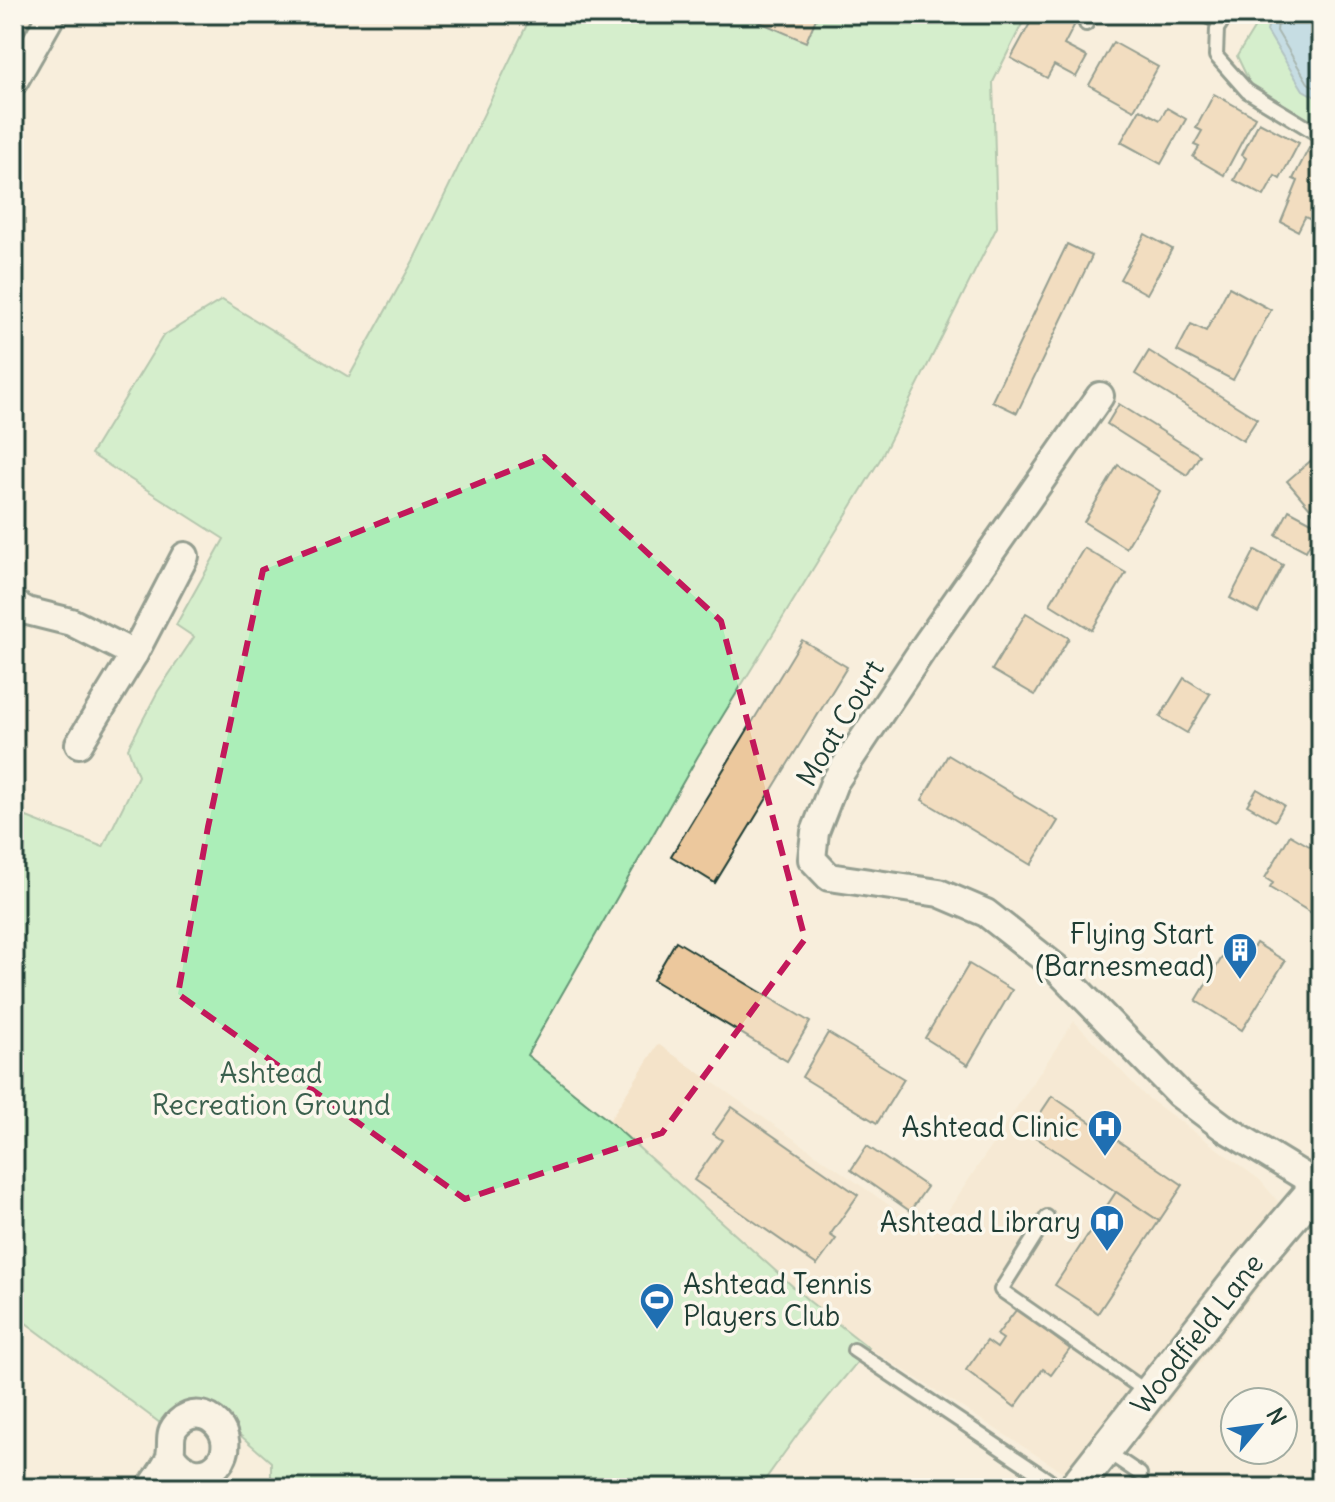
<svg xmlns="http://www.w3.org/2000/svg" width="1335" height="1502" font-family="Delius,sans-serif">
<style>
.built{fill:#f4e3c9}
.green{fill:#abeeb8;stroke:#659676;stroke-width:2}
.water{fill:#8bc7eb;stroke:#6090a2;stroke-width:2}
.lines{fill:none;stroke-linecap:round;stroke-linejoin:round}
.shore{stroke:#4a747d;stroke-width:2}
.building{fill:#ecc89d;stroke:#1f3d34;stroke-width:2}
.service-casing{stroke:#1f3d34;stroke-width:18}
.minor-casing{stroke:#1f3d34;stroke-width:32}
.tertiary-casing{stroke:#1f3d34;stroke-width:38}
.service{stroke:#fbf7ec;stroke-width:12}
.minor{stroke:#fbf7ec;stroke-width:26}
.tertiary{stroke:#fbf7ec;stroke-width:32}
.marked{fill:none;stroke:#c2185b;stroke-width:6;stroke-dasharray:16 10;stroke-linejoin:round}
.labels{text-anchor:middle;stroke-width:7;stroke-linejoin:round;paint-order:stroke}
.street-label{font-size:28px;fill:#1f3d34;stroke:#fbf7ec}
.poi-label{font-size:28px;fill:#1f3d34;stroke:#fbf7ec;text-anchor:end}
.park-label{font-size:28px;fill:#3b604e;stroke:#fbf7ec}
</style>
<rect width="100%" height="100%" fill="#f8eedc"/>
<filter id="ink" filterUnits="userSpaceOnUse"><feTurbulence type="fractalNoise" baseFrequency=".0125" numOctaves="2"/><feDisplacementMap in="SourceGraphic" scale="16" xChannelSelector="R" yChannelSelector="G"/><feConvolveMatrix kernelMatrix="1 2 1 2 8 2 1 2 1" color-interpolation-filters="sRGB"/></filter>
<g filter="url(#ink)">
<polygon class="built" points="1074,1021 1144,1095 1260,1180 1303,1231 1147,1431 1126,1444 1088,1488 869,1348 809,1301 609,1121 658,1044 932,1235"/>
<g class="green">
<polygon points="532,14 1027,14 993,82 997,227 881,458 698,756 527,1055 609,1121 809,1301 869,1348 800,1431 759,1488 271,1488 271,1462 211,1410 186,1404 160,1423 14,1314 14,812 103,847 138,776 128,748 158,691 194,637 176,625 224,539 91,454 163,336 222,300 349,377 413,261"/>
<polygon points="1263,14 1321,14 1321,127 1250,83 1237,56"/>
</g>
<polygon class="water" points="1271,14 1321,14 1321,100 1303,90 1267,31"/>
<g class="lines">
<polyline class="shore" points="1279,14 1277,31 1308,83 1321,91"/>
</g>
<g class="building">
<polygon points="741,14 818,14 806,42"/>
<polygon points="1035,14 1062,14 1076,22 1064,45 1087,57 1076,77 1054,65 1047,78 1011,58"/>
<polygon points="1113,42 1158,67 1134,110 1089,85"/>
<polygon points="1214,94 1255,117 1224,175 1193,157 1199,147 1194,145 1202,131 1196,128"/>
<polygon points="1167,108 1186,119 1161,164 1121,142 1140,109 1160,120"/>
<polygon points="1259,122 1299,143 1280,179 1275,176 1264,196 1234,180 1246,158 1242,155"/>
<polygon points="1309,148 1321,154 1321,221 1320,224 1305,217 1298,231 1281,222 1298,181 1293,179"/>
<polygon points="1145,234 1172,249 1147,294 1120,279"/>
<polygon points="1067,244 1092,256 1017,413 992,401"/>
<polygon points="1229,287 1271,310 1233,380 1177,351 1191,324 1206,331"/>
<polygon points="1149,351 1257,419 1243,441 1135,374"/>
<polygon points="1119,404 1200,455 1187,475 1107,424"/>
<polygon points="1321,452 1321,521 1287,481"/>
<polygon points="1118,465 1160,491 1126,548 1084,522"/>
<polygon points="1289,510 1319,526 1306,551 1276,535"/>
<polygon points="1084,548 1126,573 1092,630 1050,604"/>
<polygon points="1255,550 1283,565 1258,613 1230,598"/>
<polygon points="1026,613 1069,638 1035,695 992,670"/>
<polygon points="802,640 847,667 715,883 671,856"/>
<polygon points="1184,678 1210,694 1187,733 1160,717"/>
<polygon points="948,755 1058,821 1031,865 922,800"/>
<polygon points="1257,789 1284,805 1275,821 1247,805"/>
<polygon points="1321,830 1321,904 1315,915 1270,888 1273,883 1265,878 1290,835 1311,847"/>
<polygon points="1233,939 1251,951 1256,943 1285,961 1242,1030 1196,1001"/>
<polygon points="676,941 810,1022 787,1061 653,980"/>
<polygon points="969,964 1012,990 968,1065 925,1038"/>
<polygon points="828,1033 904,1079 877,1123 802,1077"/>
<polygon points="1052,1096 1183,1185 1159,1221 1028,1132"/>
<polygon points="732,1107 858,1195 830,1235 836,1239 817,1265 694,1180 722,1140 713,1134"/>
<polygon points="867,1146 927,1187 910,1211 851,1170"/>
<polygon points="1116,1192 1159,1221 1098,1313 1055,1285"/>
<polygon points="1017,1309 1070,1349 1051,1375 1043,1369 1015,1407 966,1370 987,1341 997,1348 1003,1339 997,1335"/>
</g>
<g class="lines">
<g class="service-casing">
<g id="service">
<polyline points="1202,14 1220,22"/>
<polyline points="1227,14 1217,29 1216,56 1247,91 1321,136"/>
<polyline points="1086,24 1092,14"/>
<polyline points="1047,1217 1001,1290 1147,1392"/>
<polyline points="854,1350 1060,1488"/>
<polyline points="1106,1451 1140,1474"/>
</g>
</g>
<g class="minor-casing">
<g id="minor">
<polyline points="14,81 52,14"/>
<polyline points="1100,396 925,646 834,783 815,832 812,859 829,877 939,893 986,913 1055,967 1179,1094 1223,1127 1318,1185"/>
<polyline points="14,604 27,611 71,622 134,654"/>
<polyline points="79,744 134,654 185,556"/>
<path d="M151 1488C157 1478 167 1467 170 1456 173 1442 167 1433 179 1422 206 1398 241 1438 218 1464 203 1480 180 1471 171 1454"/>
</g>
</g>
<g class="tertiary-casing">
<polyline id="tertiary" points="1075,1488 1243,1274 1321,1182"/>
</g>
<use href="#service" class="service"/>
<use href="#minor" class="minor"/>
<use href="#tertiary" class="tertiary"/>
</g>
</g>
<path d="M0 0H1335V1502H0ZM544 457 721 621 805 939 662 1133 465 1199 178 994 208 827 263 570Z" fill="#f8eedc" fill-opacity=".55" fill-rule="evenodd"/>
<path class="marked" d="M544 457 721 621 805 939 662 1133 465 1199 178 994 208 827 263 570Z"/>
<defs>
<g id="building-pin" transform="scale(1.8)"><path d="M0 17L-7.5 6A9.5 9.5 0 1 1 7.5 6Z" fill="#1f6fb2" stroke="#fbf7ec"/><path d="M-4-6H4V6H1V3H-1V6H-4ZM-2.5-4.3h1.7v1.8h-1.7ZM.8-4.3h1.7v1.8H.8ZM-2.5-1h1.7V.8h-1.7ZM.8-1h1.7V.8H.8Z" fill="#fff"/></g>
<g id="hospital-pin" transform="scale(1.8)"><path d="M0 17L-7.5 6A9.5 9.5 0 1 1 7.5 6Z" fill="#1f6fb2" stroke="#fbf7ec"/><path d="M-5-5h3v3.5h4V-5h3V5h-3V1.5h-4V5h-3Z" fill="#fff"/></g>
<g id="library-pin" transform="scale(1.8)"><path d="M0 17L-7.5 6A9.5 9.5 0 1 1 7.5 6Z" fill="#1f6fb2" stroke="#fbf7ec"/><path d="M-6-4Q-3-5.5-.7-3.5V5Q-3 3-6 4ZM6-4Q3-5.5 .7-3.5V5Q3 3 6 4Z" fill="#fff"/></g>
<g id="stadium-pin" transform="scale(1.8)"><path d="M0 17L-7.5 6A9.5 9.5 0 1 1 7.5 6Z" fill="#1f6fb2" stroke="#fbf7ec"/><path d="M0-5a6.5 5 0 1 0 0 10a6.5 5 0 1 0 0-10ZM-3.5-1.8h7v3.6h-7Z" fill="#fff"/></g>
</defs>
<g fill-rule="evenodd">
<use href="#building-pin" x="1240" y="950"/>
<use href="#hospital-pin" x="1105" y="1127"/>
<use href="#library-pin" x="1107" y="1222"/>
<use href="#stadium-pin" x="657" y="1300"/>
</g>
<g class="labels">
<g class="street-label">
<text transform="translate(840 723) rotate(-59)" y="10">Moat Court</text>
<text transform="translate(1197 1334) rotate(-52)" y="10">Woodfield Lane</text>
</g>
<g class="poi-label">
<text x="1214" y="944">Flying Start<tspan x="1214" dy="32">(Barnesmead)</tspan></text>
<text x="1079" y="1137">Ashtead Clinic</text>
<text x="1081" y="1232">Ashtead Library</text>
<text x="683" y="1294" text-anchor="start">Ashtead Tennis<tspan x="683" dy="32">Players Club</tspan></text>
</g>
<g class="park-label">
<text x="271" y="1083">Ashtead<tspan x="271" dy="32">Recreation Ground</tspan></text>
</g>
</g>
<rect width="1335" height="1502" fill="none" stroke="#fbf7ec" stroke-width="48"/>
<rect x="24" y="24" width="1287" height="1454" fill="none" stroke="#1f3d34" stroke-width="3" filter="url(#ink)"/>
<g transform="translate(1259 1426) rotate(61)"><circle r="38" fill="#fbf7ec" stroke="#a3ada2" stroke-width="2"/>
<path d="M0-6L14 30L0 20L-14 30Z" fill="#1f6fb2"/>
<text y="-12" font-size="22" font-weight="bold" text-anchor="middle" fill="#1f3d34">N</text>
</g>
</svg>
